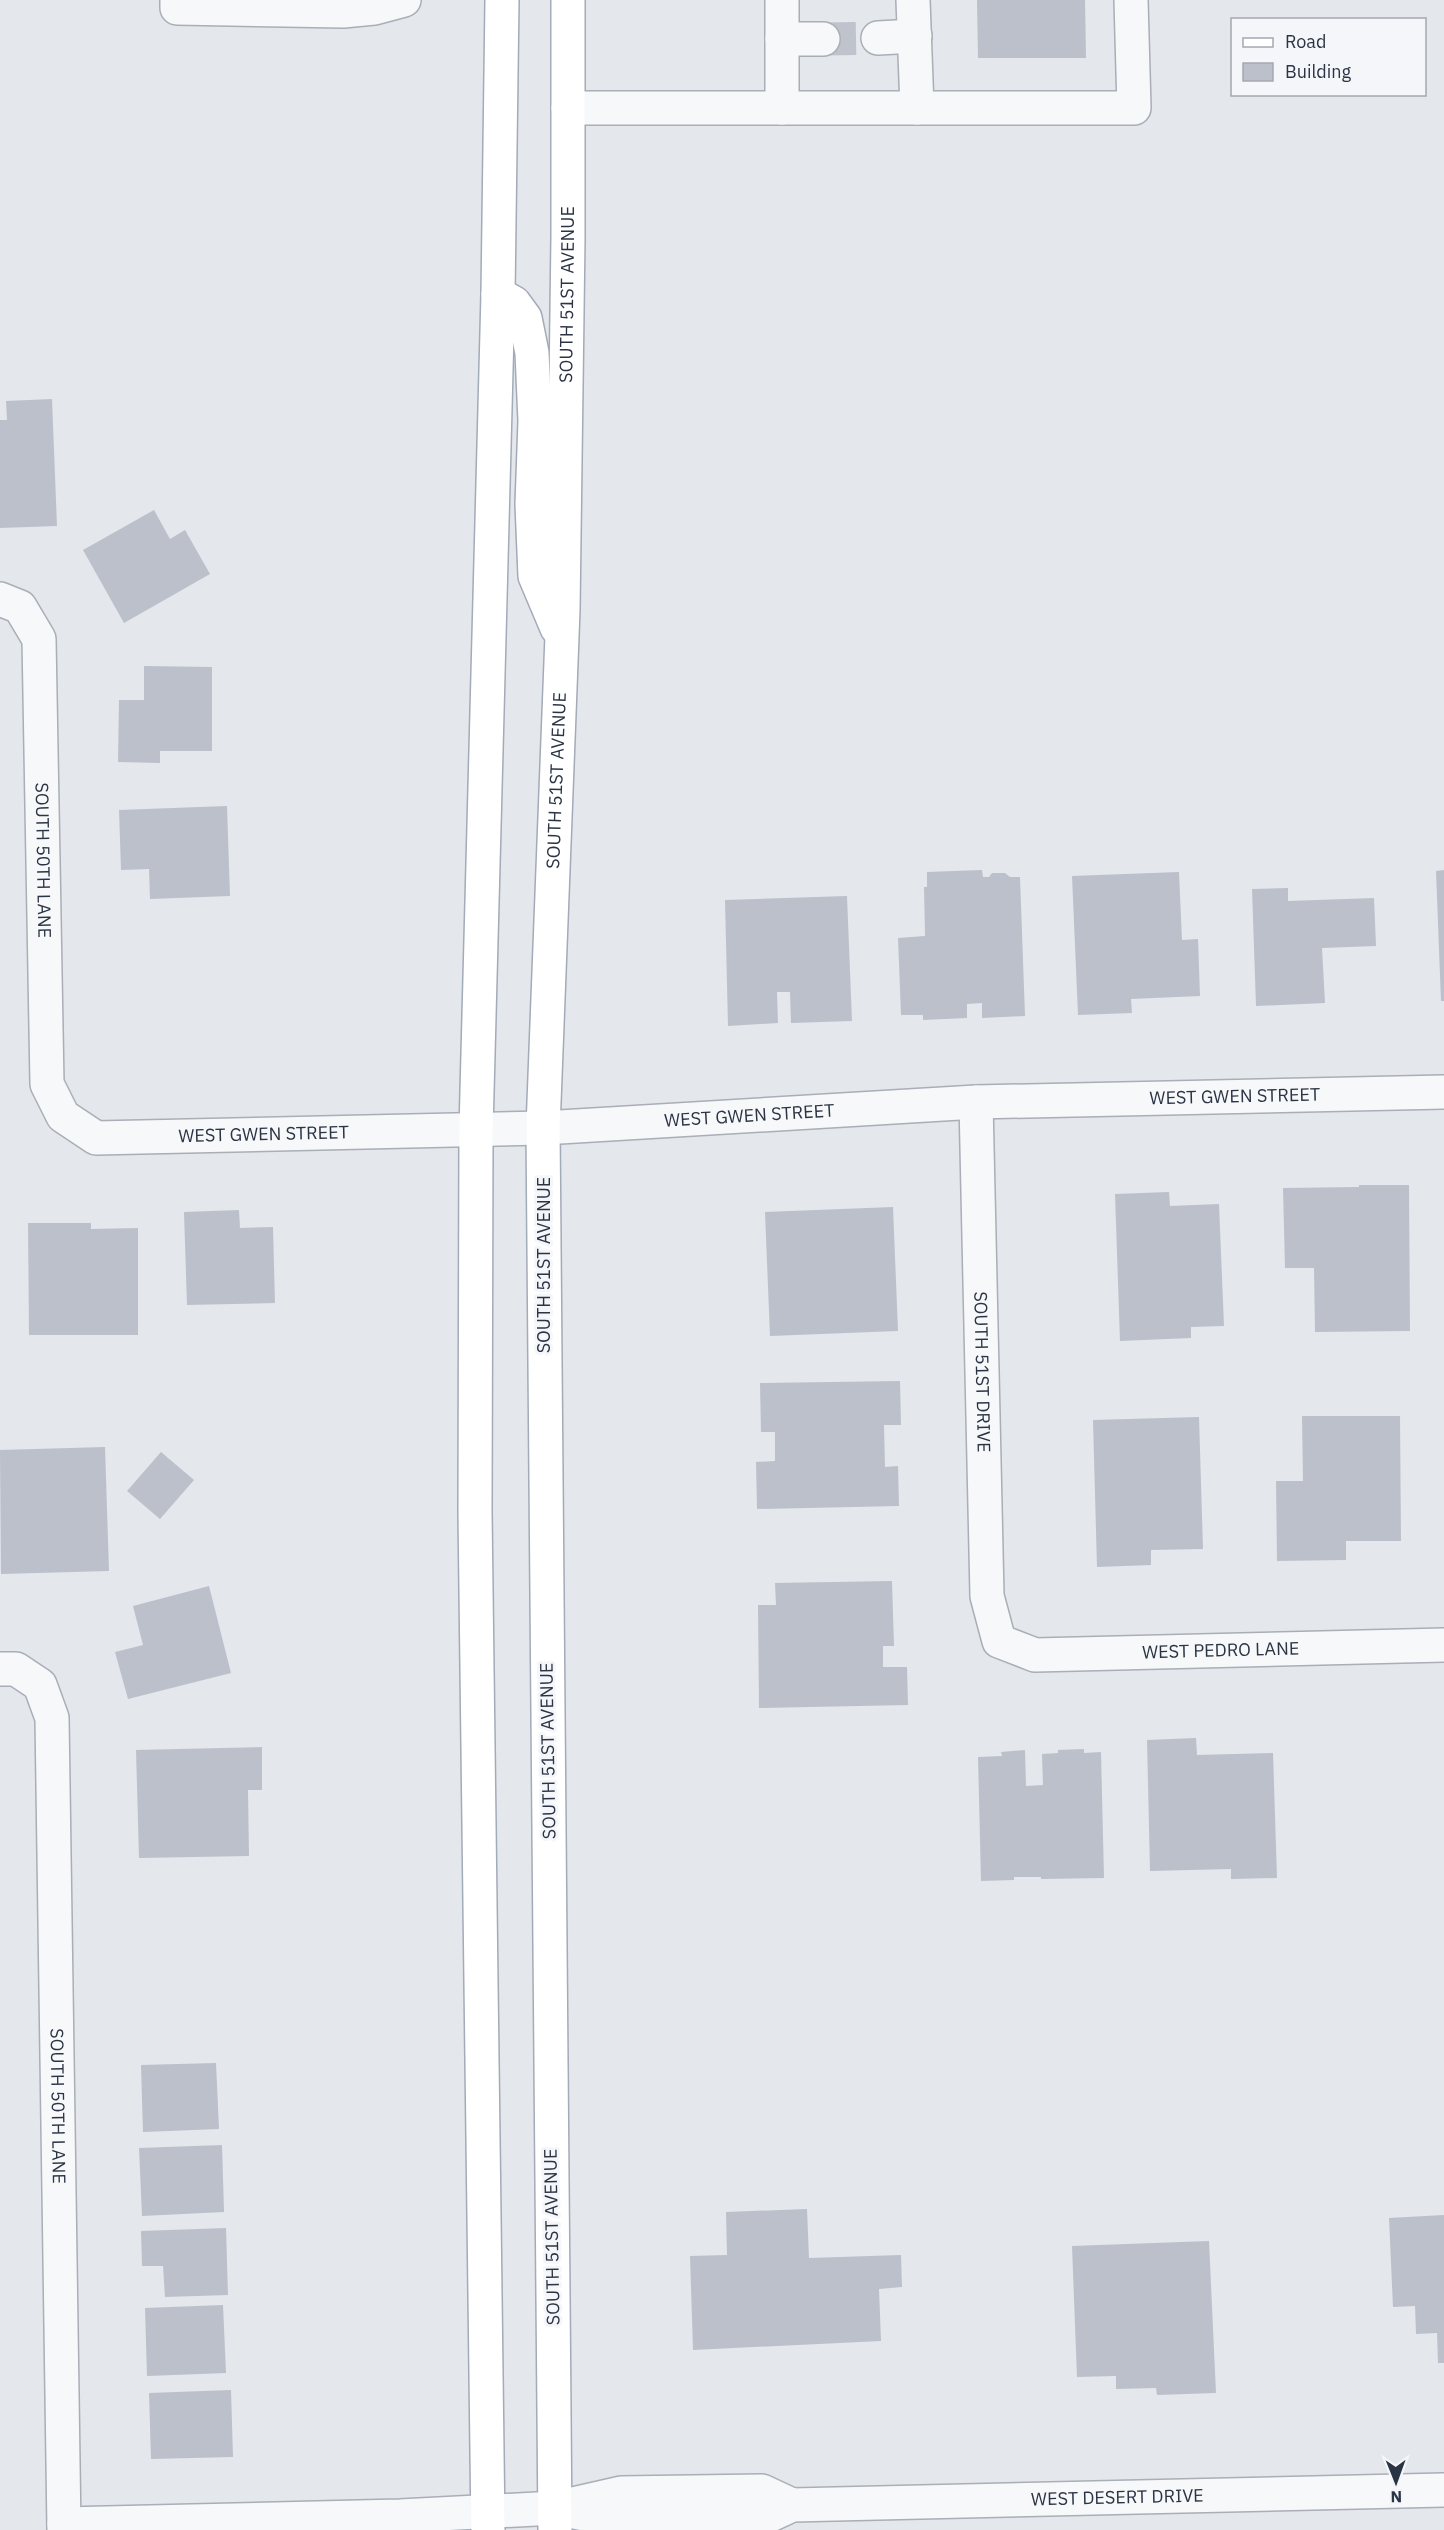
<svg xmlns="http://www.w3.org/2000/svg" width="1444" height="2530" font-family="'IBM Plex Sans',sans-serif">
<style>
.building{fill:#bbc0ca}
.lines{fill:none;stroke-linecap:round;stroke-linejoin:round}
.minor-tunnel{stroke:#bfc3cb;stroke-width:33;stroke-dasharray:33 16;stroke-linecap:butt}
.minor-casing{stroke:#a9aeb7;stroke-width:36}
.major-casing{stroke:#a3abb8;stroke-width:36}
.minor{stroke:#f7f8fa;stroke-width:33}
.major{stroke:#fff;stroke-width:33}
.labels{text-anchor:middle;stroke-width:6;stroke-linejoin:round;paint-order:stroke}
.street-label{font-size:18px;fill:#2b3445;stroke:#f4f6f9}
</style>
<rect width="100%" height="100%" fill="#e4e7ec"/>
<g class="building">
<polygon points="977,0 1085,0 1086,58 978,58"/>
<polygon points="52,399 57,526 0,528 0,420 7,420 6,401"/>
<polygon points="154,510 170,539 185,530 210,574 124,623 83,550"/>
<polygon points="144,666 212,667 212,751 160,751 160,763 118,762 119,700 144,700"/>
<polygon points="227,806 230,896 150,899 149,869 121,870 119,810"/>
<polygon points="982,870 983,877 989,877 992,873 1005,873 1010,877 1020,877 1025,1016 982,1018 982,1003 967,1004 967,1018 923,1020 923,1015 901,1015 898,938 925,936 924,887 927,887 927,872"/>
<polygon points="1444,870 1444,1001 1441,1001 1436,871"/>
<polygon points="1179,872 1182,940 1198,939 1200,996 1131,999 1132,1013 1078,1015 1072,876"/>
<polygon points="1288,888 1288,901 1374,898 1376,946 1322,948 1325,1003 1256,1006 1252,889"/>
<polygon points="847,896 852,1021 791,1023 790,992 777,992 778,1023 728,1026 725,900"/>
<polygon points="1359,1185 1409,1185 1410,1331 1315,1332 1314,1268 1285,1268 1283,1188 1359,1187"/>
<polygon points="1169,1192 1170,1206 1219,1204 1224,1326 1191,1327 1191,1338 1120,1341 1115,1194"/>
<polygon points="893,1207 898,1331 770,1336 765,1212"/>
<polygon points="239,1210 240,1228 273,1227 275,1303 187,1305 184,1212"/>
<polygon points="28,1223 91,1223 91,1229 138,1228 138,1335 29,1335"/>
<polygon points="900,1381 901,1425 884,1425 885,1467 898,1466 899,1506 757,1509 756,1462 775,1461 775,1432 761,1432 760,1383"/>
<polygon points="1302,1416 1400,1416 1401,1541 1346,1541 1346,1560 1277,1561 1276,1481 1303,1481"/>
<polygon points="1199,1417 1203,1549 1151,1550 1151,1565 1097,1567 1093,1420"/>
<polygon points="105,1447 109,1571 1,1574 0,1450"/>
<polygon points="161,1452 194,1480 160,1519 127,1491"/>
<polygon points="892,1581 894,1646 883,1646 883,1667 907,1667 908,1705 759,1708 758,1605 776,1605 775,1583"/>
<polygon points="209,1586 231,1673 128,1699 115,1652 143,1645 133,1606"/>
<polygon points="1196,1738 1197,1755 1273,1753 1277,1878 1231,1879 1231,1869 1150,1871 1147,1740"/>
<polygon points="262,1747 262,1790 248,1790 249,1856 139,1858 136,1750"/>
<polygon points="1084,1749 1084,1753 1101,1752 1104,1878 1041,1879 1041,1877 1014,1877 1014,1880 981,1881 978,1757 1002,1756 1001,1752 1025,1750 1026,1786 1043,1785 1042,1754 1058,1753 1058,1750"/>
<polygon points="216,2063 219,2129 143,2132 141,2065"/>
<polygon points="222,2145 224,2212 142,2216 139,2148"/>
<polygon points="807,2209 809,2258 901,2255 902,2287 879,2289 881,2341 693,2350 690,2256 727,2255 726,2212"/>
<polygon points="1444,2215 1444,2363 1438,2363 1437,2333 1416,2334 1415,2306 1393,2307 1389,2218"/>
<polygon points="226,2228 228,2295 165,2297 163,2266 142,2266 141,2231"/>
<polygon points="1209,2241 1216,2393 1157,2395 1156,2388 1116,2389 1116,2376 1077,2377 1072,2246"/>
<polygon points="223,2305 226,2373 147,2376 145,2308"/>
<polygon points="231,2390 233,2457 151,2459 149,2393"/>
</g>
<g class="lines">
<polyline class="minor-tunnel" points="823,39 878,38"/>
<g class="minor-casing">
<g id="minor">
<polyline points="177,0 177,8 343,11 374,8 404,0"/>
<polyline points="913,0 917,108"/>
<polyline points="878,38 915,36"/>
<polyline points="782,39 823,39"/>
<polyline points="568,108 1134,108 1131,0"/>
<polyline points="782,108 782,0"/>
<path id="s1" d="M0 599 20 607 39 639 47 1084 63 1116 96 1138 543 1128 976 1102 1444 1092"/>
<path id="s2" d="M976 1102 987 1596 999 1641 1035 1655 1444 1645"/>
<path id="s3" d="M0 1669H16L40 1685 52 1718 64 2530"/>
<path id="s4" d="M555 2508 623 2522 762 2519 792 2505 1444 2490"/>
<polyline points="64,2524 400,2516 555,2508 621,2493 762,2491 792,2505"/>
</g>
</g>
<g class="major-casing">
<g id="major">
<polyline points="498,294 514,303 525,318 532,353 535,421 532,504 535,576 557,628"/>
<polyline points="488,2530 475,1512 476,1130 498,294 502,0"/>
<path id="s5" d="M555 2530 543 1128 563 610 568 237V0"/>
</g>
</g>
<use href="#minor" class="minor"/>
<use href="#major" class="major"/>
</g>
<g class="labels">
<g class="street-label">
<text dy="6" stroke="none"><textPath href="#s5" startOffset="2236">SOUTH 51ST AVENUE</textPath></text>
<text dy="6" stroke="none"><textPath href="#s5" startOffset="1750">SOUTH 51ST AVENUE</textPath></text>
<text dy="6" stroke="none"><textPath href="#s1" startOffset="280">SOUTH 50TH LANE</textPath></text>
<text dy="6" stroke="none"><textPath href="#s1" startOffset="1719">WEST GWEN STREET</textPath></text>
<text dy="6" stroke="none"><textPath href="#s1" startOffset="1233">WEST GWEN STREET</textPath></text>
<text dy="6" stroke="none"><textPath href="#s1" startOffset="747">WEST GWEN STREET</textPath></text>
<text transform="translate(544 1265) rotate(-90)" y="6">SOUTH 51ST AVENUE</text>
<text dy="6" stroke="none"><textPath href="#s2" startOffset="270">SOUTH 51ST DRIVE</textPath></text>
<text dy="6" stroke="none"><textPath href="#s2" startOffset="765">WEST PEDRO LANE</textPath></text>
<text transform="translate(548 1751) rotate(-91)" y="6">SOUTH 51ST AVENUE</text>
<text dy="6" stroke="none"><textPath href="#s3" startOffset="468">SOUTH 50TH LANE</textPath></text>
<text transform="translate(552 2237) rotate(-91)" y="6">SOUTH 51ST AVENUE</text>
<text dy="6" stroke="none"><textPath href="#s4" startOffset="567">WEST DESERT DRIVE</textPath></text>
</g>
</g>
<rect x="1231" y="18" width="195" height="78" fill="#f4f6f9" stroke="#a4a8b1" stroke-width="1.5"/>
<rect x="1243" y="38" width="30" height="9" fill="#ffffff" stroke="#a4a8b1" stroke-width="1.5"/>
<text x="1285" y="48" font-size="18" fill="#2b3445">Road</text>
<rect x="1243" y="63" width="30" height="18" fill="#bbc0ca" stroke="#a4a8b1" stroke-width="1.5"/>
<text x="1285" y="78" font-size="18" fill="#2b3445">Building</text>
<g transform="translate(1396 2482) rotate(179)" stroke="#f4f6f9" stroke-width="4.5" paint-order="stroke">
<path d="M0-4.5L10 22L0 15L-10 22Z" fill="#2b3445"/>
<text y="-9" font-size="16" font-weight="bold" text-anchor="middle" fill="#2b3445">N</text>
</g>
</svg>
